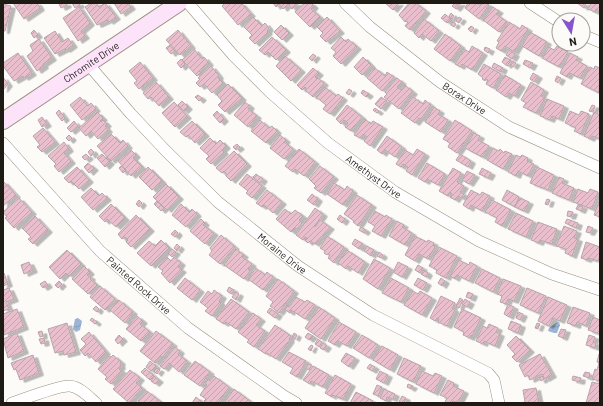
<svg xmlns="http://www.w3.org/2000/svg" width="603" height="406" font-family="Barlow,sans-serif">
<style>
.water{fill:url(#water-waves)}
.building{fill:url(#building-hatch);stroke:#b8a4ab;filter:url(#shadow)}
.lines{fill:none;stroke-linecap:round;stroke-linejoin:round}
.street-casing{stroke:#9a8f81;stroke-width:12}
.secondary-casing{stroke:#9a8f81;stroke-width:18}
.street{stroke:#fff;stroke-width:11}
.secondary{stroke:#fde3fa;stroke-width:16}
.labels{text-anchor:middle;stroke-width:3.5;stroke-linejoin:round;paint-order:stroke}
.street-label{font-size:10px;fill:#1e1a14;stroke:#fdfbf8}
</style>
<defs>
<pattern id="water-waves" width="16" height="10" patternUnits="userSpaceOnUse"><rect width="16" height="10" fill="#9db5d5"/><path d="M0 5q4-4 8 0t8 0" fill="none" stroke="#879bb6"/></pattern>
<pattern id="building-hatch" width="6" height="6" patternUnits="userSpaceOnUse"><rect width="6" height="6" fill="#e9becd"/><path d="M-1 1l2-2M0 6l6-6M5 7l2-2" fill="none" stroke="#c7a3af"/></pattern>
<filter id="shadow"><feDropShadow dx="4.5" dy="2.5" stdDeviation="0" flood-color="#0004"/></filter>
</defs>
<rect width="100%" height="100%" fill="#fdfbf8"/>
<g class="water">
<polygon points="78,318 82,321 80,330 76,332 73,329 75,319"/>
<polygon points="557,322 559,322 560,325 557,333 554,333 548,331 549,328"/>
</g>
<g class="building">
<polygon points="13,3 37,3 40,8 24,19"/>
<polygon points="61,3 66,3 67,5 61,8 59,4"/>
<polygon points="72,3 79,3 80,5 75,8"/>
<polygon points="91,3 96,3 99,7 105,3 116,17 109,22 108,20 97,25 85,7"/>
<polygon points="114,3 128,3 131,7 121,14"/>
<polygon points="225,3 241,3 251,14 238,25 222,6"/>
<polygon points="273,3 299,3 292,9 288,4 283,9 279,4 276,7"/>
<polygon points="305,3 311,3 314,6 311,9 320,17 310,27 295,12"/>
<polygon points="385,3 399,3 393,10"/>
<polygon points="409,3 416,3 426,11 410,30 405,26 408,22 406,21 405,22 399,15"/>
<polygon points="455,3 461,3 456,9 452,6"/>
<polygon points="468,3 481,4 486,3 489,5 479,19 465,8"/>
<polygon points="577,3 586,3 584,8"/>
<polygon points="591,3 600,3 600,11 596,9 595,12 588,9"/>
<polygon points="3,4 11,6 5,31 3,31"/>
<polygon points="79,7 90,23 81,31 85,36 78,41 63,18"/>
<polygon points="493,7 499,11 496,14 507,22 499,32 483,20"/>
<polygon points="451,13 454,16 452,19 449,16"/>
<polygon points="445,14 451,19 447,23 441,18"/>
<polygon points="253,17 262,26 265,23 269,28 267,31 268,32 255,44 249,38 252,35 244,27"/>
<polygon points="327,17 340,31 326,42 320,36 323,33 317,27"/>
<polygon points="459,17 462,19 459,23 456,21"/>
<polygon points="424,19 439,31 431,41 422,34 419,38 414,33"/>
<polygon points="453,22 456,24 454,27 451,25"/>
<polygon points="509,22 520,29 522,25 528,29 514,52 505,46 501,51 496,48 499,42 497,41"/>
<polygon points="281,25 289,33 282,40 274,32"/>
<polygon points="471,26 474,28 471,32 468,29"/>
<polygon points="34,30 38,35 34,38 31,33"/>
<polygon points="178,30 191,46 180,55 166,40"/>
<polygon points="55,31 62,42 68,38 73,45 66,50 65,49 55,54 44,38"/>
<polygon points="530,32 547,42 539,56 522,46"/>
<polygon points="445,34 461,46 450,61 434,49"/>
<polygon points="272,37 286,50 276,60 268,52 265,55 259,50"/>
<polygon points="341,37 346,42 348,39 357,47 341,64 333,56 336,52 331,48"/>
<polygon points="39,39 52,58 43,64 44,66 37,71 27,56 33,51 30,45"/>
<polygon points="170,45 175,51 171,54 166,48"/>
<polygon points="472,46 483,53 472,70 462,64 460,67 455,64 464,49 469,52"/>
<polygon points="557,46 568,52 559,67 542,58 549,47 554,50"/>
<polygon points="485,47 490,49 488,53 484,50"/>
<polygon points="194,49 202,59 204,57 209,63 199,71 201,72 197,76 182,60"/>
<polygon points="509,50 515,54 512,59 506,55"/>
<polygon points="18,53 32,73 24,78 23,76 14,81 3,66 3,63"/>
<polygon points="570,53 578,57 576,60 587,66 580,78 569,73 567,77 560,73"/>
<polygon points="313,54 316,56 312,61 309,58"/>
<polygon points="285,56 301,70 291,81 276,66"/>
<polygon points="363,57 371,65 362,75 354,67"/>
<polygon points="505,57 511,60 507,66 502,62"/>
<polygon points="181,59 185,64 181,68 177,63"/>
<polygon points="525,60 533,63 530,68 523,64"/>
<polygon points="512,61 516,63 513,67 510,65"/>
<polygon points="140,62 153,78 139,89 134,83 137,81 129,71"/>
<polygon points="494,63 503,68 501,72 492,67"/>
<polygon points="484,64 501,74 493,88 486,84 488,80 486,79 485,81 482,79 483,78 478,74"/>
<polygon points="211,66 216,72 219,76 218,78 223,83 212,93 204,84 200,87 196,83 200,79 198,78"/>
<polygon points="595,66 600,68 599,93 581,84 590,67 594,69"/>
<polygon points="313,68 319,73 315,77 317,79 318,78 324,83 313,97 305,90 306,88 305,87 302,90 297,85"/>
<polygon points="375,68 385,76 387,72 394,77 382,91 367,78"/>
<polygon points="533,73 538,76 534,82 530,79"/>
<polygon points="505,75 521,85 514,96 509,93 506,97 496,90"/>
<polygon points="557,76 561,78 558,83 555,81"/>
<polygon points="3,77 8,84 3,90"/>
<polygon points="397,78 402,82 397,87 401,90 405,85 413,92 399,109 384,97 387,94 385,92"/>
<polygon points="156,82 169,97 159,106 151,97 148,99 143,93"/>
<polygon points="531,82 544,90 541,96 545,98 536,113 523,107 526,103 521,100"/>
<polygon points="228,84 242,98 225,112 218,105 222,101 217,95"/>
<polygon points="325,87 336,96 338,94 343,98 330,114 323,109 326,105 316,97"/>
<polygon points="349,89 352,91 349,95 346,93"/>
<polygon points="363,90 369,94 366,97 361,93"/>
<polygon points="198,95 202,98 199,101 195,97"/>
<polygon points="80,97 88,106 91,103 96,109 82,120 70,105"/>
<polygon points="381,97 387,101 381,109 375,104"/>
<polygon points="413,97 423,104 425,100 431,105 421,119 419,118 415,123 401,113"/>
<polygon points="547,99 564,106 559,119 552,116 550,120 540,116"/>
<polygon points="182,101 188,107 184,111 178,105"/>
<polygon points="174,102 187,116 175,127 162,113"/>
<polygon points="245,102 250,106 248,109 257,116 248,127 234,115"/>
<polygon points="347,105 362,117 351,131 345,127 348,123 344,120 341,124 336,119"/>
<polygon points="592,105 595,106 593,112 589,111"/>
<polygon points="434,107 440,111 438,114 448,120 441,132 425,122"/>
<polygon points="375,108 379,111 377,113 373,110"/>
<polygon points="59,110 65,118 62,121 56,113"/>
<polygon points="217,111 224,119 220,123 213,115"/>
<polygon points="570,111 579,115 581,111 589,114 581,134 574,131 576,128 565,123"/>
<polygon points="97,112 103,118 100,121 101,122 103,120 107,124 105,126 108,130 98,139 91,131 86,136 79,128"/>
<polygon points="594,112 600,115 600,139 592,136 590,139 584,136"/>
<polygon points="42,117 47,124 42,127 38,120"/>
<polygon points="365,119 371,124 373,121 383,127 370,146 364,141 367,137 363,134 360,138 354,135"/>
<polygon points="260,120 269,128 272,126 277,131 266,143 251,131"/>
<polygon points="455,120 472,131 457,153 448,147 450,143 443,139"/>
<polygon points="74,121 78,126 71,132 67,128"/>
<polygon points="192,121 205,134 195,143 188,135 186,137 180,132"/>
<polygon points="43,128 55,142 42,152 37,147 40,145 33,136"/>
<polygon points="474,133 480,136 478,140 489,146 482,157 465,148"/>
<polygon points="111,134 120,143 123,140 128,146 111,161 97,146"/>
<polygon points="69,135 72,138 69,141 66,138"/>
<polygon points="280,135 286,140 284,142 293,149 284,159 270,148"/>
<polygon points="387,136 402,147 395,157 385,150 382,154 377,150"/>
<polygon points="210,138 216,144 220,140 226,146 222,150 224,152 211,164 206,159 209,156 200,148"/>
<polygon points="64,142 69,149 64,153 71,161 59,172 54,166 56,164 48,156"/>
<polygon points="237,144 240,147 236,150 233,147"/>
<polygon points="493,148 499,151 500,149 504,153 505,151 512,154 503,169 487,160"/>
<polygon points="91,149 94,152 91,156 88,152"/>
<polygon points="299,149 315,162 304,176 295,169 293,172 285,166"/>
<polygon points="417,149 425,154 412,175 406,171 408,167 403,164 401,167 396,164 405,150 413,155"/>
<polygon points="131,150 136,155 133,158 142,167 131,176 118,161"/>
<polygon points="234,151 247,164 231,181 226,176 226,173 224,171 222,173 216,168"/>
<polygon points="86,154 89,157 85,160 82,157"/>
<polygon points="102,154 110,162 105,167 97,158"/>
<polygon points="460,154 471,161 468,167 456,160"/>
<polygon points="516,155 520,157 522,155 528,158 527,161 534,164 528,176 518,171 516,176 508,172"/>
<polygon points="88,163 94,168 89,173 84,167"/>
<polygon points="427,163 445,174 438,185 427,179 425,182 418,178"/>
<polygon points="121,166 126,170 123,173 119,168"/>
<polygon points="320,166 334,177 321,193 314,188 316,186 309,179"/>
<polygon points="77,167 89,180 79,189 71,181 69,183 64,178"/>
<polygon points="148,167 162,181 152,190 139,177"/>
<polygon points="537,167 554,175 548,190 530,183"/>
<polygon points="453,168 461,173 457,182 464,186 460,192 464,194 461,198 458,196 455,200 450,197 452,194 450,192 448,196 439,191"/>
<polygon points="482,168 491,173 488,178 479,174"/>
<polygon points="467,171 475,175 469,184 462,180"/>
<polygon points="247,174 262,186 252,198 246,193 248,191 239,184"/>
<polygon points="256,174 263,179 260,183 253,177"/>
<polygon points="559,177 564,179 562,183 574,188 569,200 552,193"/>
<polygon points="3,181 16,195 3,206"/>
<polygon points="334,183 345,190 347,186 353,191 343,205 327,194"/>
<polygon points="166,184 179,197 167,210 153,197"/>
<polygon points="91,188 99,196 102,193 107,198 93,210 81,197"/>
<polygon points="578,189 588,193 590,189 598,192 592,209 573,202"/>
<polygon points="267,190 282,202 273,213 264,205 262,207 256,203"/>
<polygon points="471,190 480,195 482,192 490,196 482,211 471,205 469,209 463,205"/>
<polygon points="507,190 519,197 515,207 502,200"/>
<polygon points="312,194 318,199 314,205 307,200"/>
<polygon points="357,195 372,205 358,226 353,222 354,221 344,214"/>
<polygon points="19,198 32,212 14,228 5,218 7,217 3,212"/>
<polygon points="520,198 529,202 524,211 515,207"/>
<polygon points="547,199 550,200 548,205 545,204"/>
<polygon points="600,199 600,217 594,215"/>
<polygon points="139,200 142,203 139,207 136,204"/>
<polygon points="492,200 511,210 502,226 495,222 497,218 485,212"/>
<polygon points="157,201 164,208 161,211 154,204"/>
<polygon points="111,204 125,218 116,227 107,219 105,222 99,216"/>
<polygon points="181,204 189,212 192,209 197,214 186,227 172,215"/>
<polygon points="578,205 583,207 581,211 576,209"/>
<polygon points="315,208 323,214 315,226 315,227 320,220 330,227 315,244 310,241 308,243 305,240 307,238 305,237 303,240 296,235"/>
<polygon points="285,209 291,214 295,210 303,216 299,220 302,223 297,229 295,228 291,232 276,219"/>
<polygon points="375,211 385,217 386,215 392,219 381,236 372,231 375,226 368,222"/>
<polygon points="568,211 573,212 571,217 567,216"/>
<polygon points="516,213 533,221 526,237 508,229"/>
<polygon points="136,215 150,229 131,247 126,242 128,240 125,237 122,239 118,234"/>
<polygon points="340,215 345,219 342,223 337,219"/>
<polygon points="35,216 48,230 33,244 28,239 31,237 22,228"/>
<polygon points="201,219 205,223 203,225 214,233 205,244 190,231"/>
<polygon points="567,219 578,223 576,228 565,223"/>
<polygon points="397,221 404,225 402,227 412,233 405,245 389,236"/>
<polygon points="538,222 557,229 552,244 540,240 539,243 531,240"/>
<polygon points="564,226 577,231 574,238 578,239 572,256 565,253 566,249 556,246"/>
<polygon points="588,226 593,228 590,233 586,232"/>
<polygon points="361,227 366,230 364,233 359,230"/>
<polygon points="175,230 178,233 175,237 171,234"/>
<polygon points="221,235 235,247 220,264 209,255 212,251 210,248"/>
<polygon points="327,236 344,247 334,263 328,258 330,255 328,254 327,255 324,253 325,251 320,248"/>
<polygon points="415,236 427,242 428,240 434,243 433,245 435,247 428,259 419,254 415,261 405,255"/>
<polygon points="355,239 363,244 359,249 352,244"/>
<polygon points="161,240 169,248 151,266 137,253 149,241 155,246"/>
<polygon points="586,242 600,247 599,261 588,258 587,260 581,258"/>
<polygon points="177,244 180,247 177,251 174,248"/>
<polygon points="367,246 374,250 371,256 364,251"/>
<polygon points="439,247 457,256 446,278 436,273 437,270 429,266"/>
<polygon points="172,249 176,252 172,257 168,253"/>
<polygon points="236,249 244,255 242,257 252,264 248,269 250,271 244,279 224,265"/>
<polygon points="67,250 81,264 69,276 66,273 60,279 49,267"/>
<polygon points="347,250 365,262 358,273 348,266 346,269 338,263"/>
<polygon points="379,252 383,255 381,258 377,256"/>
<polygon points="167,257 171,261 174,257 181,263 178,267 182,270 170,283 161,273 163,271 158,267"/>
<polygon points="374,259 390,268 378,289 363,279"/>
<polygon points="459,260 469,265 470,262 477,266 469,281 457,275 455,279 450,276"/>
<polygon points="29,262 33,270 24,274 21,265"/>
<polygon points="398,262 408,267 402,277 393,272"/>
<polygon points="418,265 423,268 420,273 415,270"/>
<polygon points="84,266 90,272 87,275 91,277 90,279 97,285 88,294 72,279"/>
<polygon points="256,268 265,275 267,272 273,277 263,290 248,279"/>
<polygon points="482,269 500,278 493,292 475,283"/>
<polygon points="424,270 428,273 426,277 421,274"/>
<polygon points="3,273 4,273 8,284 3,286"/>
<polygon points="185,278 200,290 192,300 177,288"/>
<polygon points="391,278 409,288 401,302 382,293"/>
<polygon points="418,278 427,283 423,290 414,285"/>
<polygon points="441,278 445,281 442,286 438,283"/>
<polygon points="278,279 294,291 279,313 270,306 273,302 266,296"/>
<polygon points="503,279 521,286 514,301 508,299 506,304 500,302 502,296 497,294"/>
<polygon points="45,281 48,285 43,288 40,284"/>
<polygon points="59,281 62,284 58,288 55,285"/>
<polygon points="100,286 115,299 105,310 90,297"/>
<polygon points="229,287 234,290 231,294 227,291"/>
<polygon points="9,288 14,299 6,302 9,309 3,311 3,290"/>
<polygon points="527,288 546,296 538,313 520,305"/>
<polygon points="214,290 222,296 219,301 221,303 212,316 205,311 208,308 200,302 208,291 212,294"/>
<polygon points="413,291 418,294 420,291 432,298 422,315 404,305"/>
<polygon points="236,292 239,294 236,300 232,297"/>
<polygon points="468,292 473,294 471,299 466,297"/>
<polygon points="441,296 455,303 452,308 455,310 447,326 438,322 439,319 437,318 435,321 430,318"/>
<polygon points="296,297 305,302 307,300 315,305 305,319 291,310 290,313 284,309 287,305 289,307"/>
<polygon points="548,297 567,305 560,321 553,318 549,326 538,321"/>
<polygon points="460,298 463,300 459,308 456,306"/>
<polygon points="231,299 249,312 236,329 226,322 224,324 216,319"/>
<polygon points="465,299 470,302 467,307 462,304"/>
<polygon points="119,300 133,312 125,323 110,310"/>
<polygon points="508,304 514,307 509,317 504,314"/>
<polygon points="96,306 99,309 97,312 93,309"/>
<polygon points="319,307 335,318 321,339 305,328"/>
<polygon points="573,307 590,313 586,326 577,322 576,326 567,323"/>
<polygon points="270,308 278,314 275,318 267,312"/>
<polygon points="17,309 24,327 4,335 3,314"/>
<polygon points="462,309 481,318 472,336 471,335 470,338 463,335 464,332 454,327"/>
<polygon points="518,312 523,314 520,320 516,318"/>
<polygon points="253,313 261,319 256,325 265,331 254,347 247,342 249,340 238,332"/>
<polygon points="137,316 143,321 140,324 150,332 141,341 126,329"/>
<polygon points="593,317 600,320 600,334 588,330"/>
<polygon points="92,318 97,322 95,324 90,320"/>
<polygon points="511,321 521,325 518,333 508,329"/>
<polygon points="339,322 356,332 347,346 338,341 335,345 328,341"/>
<polygon points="67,323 76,352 64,355 63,351 55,353 48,329"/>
<polygon points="537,323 540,324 538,329 535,328"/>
<polygon points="489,324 498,328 496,332 500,334 495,346 484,341 483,344 476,341 483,326 487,328"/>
<polygon points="275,325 291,336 289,339 290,340 276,359 267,353 266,354 258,349"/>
<polygon points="561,329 566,330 563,338 558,336"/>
<polygon points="42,331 43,336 40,337 38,332"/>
<polygon points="156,331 173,344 162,358 161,356 155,363 140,351"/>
<polygon points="89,332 106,352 96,362 88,353 85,356 80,350 86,344 81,339"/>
<polygon points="17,333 24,351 8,358 3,339"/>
<polygon points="294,333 297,335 295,339 292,337"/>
<polygon points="308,333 313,336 309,340 305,337"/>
<polygon points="119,335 123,339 118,344 115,340"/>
<polygon points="362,335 378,345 369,358 353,348"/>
<polygon points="589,335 595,337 593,342 596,343 595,348 586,345"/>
<polygon points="516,336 530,350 517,362 512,357 515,354 507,345"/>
<polygon points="44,338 45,343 41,344 39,339"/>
<polygon points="318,339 322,342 319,347 315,344"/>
<polygon points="323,343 327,346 324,350 320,348"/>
<polygon points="311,345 313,346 311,351 308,349"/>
<polygon points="382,346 398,355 390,370 373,360"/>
<polygon points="175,347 180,351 178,354 187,361 179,372 169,363 164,369 160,366"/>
<polygon points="289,352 306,361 297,377 290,373 293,368 282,362"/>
<polygon points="346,353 355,358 349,367 341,361"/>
<polygon points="540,354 552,375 545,379 542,374 530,380 528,375 525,377 519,365"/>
<polygon points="599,354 600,355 600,381 592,379 595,369 597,370 599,363 597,362"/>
<polygon points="33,355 39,373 20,380 16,369 14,370 11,363"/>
<polygon points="113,355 121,362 120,364 121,366 119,369 122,371 111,384 105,379 107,377 98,369 109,356 111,357"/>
<polygon points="404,358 421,366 413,382 397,374"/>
<polygon points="150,361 156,366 151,371 146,367"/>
<polygon points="195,361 210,372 200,386 184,375"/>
<polygon points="308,364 312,365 309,370 306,368"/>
<polygon points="370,364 375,367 372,371 367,368"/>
<polygon points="313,366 329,375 323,387 311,381 310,384 303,380"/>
<polygon points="145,368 154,376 150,380 141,372"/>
<polygon points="157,368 160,370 157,374 154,371"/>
<polygon points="130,370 140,378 136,383 142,388 129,403 113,389"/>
<polygon points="380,371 388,375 384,383 376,379"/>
<polygon points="422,371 433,376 435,373 442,376 434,393 416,384"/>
<polygon points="585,372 590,373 589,378 583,376"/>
<polygon points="335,375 351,384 343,399 332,395 332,397 325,393"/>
<polygon points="154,376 159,380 155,384 151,381"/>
<polygon points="214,376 229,387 218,403 207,403 204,401 206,399 200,395 207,385 205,384 208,379 210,381"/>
<polygon points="542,376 544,379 541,381 539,378"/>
<polygon points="573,376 581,378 580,382 572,380"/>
<polygon points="448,380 454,383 453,386 464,391 458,403 453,401 452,403 447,403 445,402 447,398 440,395"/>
<polygon points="592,382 600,384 600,403 586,403"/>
<polygon points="408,384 413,386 411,389 407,387"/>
<polygon points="377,385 382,387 378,396 373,394"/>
<polygon points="536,388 539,403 521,403 525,402 523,390"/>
<polygon points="234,389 250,401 249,403 224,403"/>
<polygon points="384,389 395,394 393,399 387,397 386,401 380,398"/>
<polygon points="147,391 161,402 160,403 141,403 138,401"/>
<polygon points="356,392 373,401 372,403 350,403"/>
<polygon points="402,396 406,398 404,403 399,402"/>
<polygon points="196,397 201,401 200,403 192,403"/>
</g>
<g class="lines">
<g class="street-casing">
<g id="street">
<path id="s1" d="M188 3 233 55 270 92 328 143 395 192 479 241 552 274 600 290"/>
<path id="s2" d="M345 3 370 27 440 82 509 127 600 168"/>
<polyline points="530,3 559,22"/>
<polyline points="583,35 600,42"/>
<path id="s3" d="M88 64 131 114 166 151 218 202 298 266 373 315 488 373 494 380 499 403"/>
<path id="s4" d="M3 143 100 251 188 328 284 396 296 403"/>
<path d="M12 403C24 399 59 385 70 386 80 387 89 397 96 403"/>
</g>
</g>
<g class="secondary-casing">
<g id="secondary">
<path id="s5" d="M3 121 179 3"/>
</g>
</g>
<use href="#street" class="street"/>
<use href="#secondary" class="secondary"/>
</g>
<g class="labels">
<g class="street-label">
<text dy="4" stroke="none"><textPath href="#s5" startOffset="106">Chromite Drive</textPath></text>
<text dy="4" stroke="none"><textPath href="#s2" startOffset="153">Borax Drive</textPath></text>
<text dy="4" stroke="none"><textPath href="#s1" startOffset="255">Amethyst Drive</textPath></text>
<text dy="4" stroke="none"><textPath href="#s3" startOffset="272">Moraine Drive</textPath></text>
<text dy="4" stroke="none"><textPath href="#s4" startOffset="197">Painted Rock Drive</textPath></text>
</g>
</g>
<rect width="603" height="406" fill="none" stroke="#1e1a14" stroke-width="8"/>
<g transform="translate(571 32) rotate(169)"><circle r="19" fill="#fdfbf8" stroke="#a4a19d"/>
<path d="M0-3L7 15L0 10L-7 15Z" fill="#8654cc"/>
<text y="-6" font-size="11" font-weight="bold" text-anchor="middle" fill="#1e1a14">N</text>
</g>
</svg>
